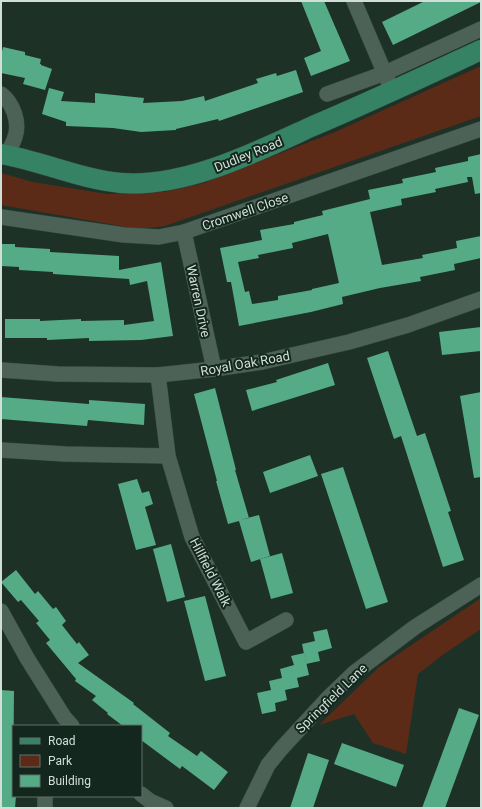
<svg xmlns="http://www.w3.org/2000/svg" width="482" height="809" font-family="Roboto,sans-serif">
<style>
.green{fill:#5b2b18}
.building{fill:#55ab85;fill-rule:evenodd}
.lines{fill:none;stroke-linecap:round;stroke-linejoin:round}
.minor-casing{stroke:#3b4c44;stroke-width:16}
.major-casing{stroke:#3b4c44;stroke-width:21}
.minor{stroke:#4d6257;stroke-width:15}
.major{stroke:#358364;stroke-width:20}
.labels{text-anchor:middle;stroke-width:4;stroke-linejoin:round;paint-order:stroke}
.street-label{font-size:13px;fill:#d2dfd8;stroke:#14271e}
</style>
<rect width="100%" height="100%" fill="#1d3127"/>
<g class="green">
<polygon points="481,66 481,116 165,226 138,229 1,205 1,173 33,182 107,194 164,192 201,184 335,132"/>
<polygon points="481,598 481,629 444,654 418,674 406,754 373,743 354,714 319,725 379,667"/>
</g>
<g class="building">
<polygon points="301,1 324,1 350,61 311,76 304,58 321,51"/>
<polygon points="425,1 481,1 481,2 393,45 382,22"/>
<polygon points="3,47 25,52 25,55 41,59 40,64 41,64 41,65 52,69 45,90 23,84 25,78 1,73 1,56"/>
<polygon points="296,70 303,92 219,121 218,119 176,129 176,130 141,132 113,128 66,126 66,122 42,114 49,88 64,92 61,101 95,103 95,93 144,98 143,103 182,101 204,96 205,101 258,83 256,79 276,73 277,76"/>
<path d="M481 154V193L475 194 472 177H467L468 182 435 189 436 192 401 199 402 205 370 212 382 265 423 258 422 255 457 248 456 241 481 236V258L454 264 455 270 420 277 421 281 380 288 342 297 343 304 311 312 239 326 231 282H227L220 248 262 240 260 230 294 224V222L323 215 322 211 370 199 368 190 403 183 402 179 436 172 435 168 468 161V157ZM328 234 339 283 312 289V290L278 296V300L252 304 249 291 245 292 238 262 259 258 258 255 293 248 292 243Z"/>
<polygon points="1,244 15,244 15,247 50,249 50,252 119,256 119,270 161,262 173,336 141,340 89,341 89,338 47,340 47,338 5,338 5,319 40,319 40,321 81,319 81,321 124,320 124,325 154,321 147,281 130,285 129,279 53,274 53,272 19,270 19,267 1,266"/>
<polygon points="481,327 481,351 442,355 439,332"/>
<polygon points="388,351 417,436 425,433 451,511 448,512 464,560 443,567 401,436 394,439 367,358"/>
<polygon points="328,363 335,385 252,411 246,390 277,382 276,380"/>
<polygon points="215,388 236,470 235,470 249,518 240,520 259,515 270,556 251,562 239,521 228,524 216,481 217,481 194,394"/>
<polygon points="481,392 481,477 474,478 460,396"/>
<polygon points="1,397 89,404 89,400 145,404 144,425 88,420 87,426 1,419"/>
<polygon points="310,455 318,476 270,493 263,472"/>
<polygon points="343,467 388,602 366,609 321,474"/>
<polygon points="137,479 142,493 149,491 153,504 145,507 156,545 136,550 118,484"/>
<polygon points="171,544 185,597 167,602 153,549"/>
<polygon points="282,553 293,593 271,599 260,559"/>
<polygon points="16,570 35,594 38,591 53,609 56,607 66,621 62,625 77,644 79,642 89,655 78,663 134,703 133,704 170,733 168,736 197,756 201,751 228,772 214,790 182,766 180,769 141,740 141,726 123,726 107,714 108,713 92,700 96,696 75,681 76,679 46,643 50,640 36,623 39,621 21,600 18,602 1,582"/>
<polygon points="205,596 226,676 205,681 184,601"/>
<polygon points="327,629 332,648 318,652 320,661 306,664 302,644 315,641 313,632"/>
<polygon points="304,653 309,675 297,678 299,687 285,690 287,700 275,703 276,711 262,714 257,693 271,690 269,681 282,678 280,669 294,665 291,656"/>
<polygon points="1,690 14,691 13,796 16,796 15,808 1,808"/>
<polygon points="459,708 479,715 445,808 422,808"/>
<polygon points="342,743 404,765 396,787 334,764"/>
<polygon points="308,753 329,760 313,808 290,808"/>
</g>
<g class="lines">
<g class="minor-casing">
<g id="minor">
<polyline points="354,1 388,81"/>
<path d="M1 94C13 103 20 122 15 137 13 143 10 149 7 155"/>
<polyline points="327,94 385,73 481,29"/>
<polyline points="1,217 124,235 159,237 184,232 481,129"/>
<polyline points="184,232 214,369"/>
<polyline points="1,370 58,374 158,375 214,369 262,362 349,342 408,325 481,299"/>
<polyline points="158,375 168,456 192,537 246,642 286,620"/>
<polyline points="1,450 65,454 168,456"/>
<polyline points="1,611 27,658 64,717 72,726"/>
<polyline points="141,794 150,801 166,808"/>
<polyline points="45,796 45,808"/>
<polyline points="247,808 268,765 281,749 328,698 354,673 415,627 481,585"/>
</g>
</g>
<g class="major-casing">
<path id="major" d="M1 154C42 161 79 179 121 183 185 188 256 152 313 126 370 102 425 76 481 50"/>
</g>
<use href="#minor" class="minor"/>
<use href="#major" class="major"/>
</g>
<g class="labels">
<g class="street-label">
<text transform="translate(248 154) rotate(-22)" y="5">Dudley Road</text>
<text transform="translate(245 211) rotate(-19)" y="5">Cromwell Close</text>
<text transform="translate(199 301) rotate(78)" y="5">Warren Drive</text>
<text transform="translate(245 363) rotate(-10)" y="5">Royal Oak Road</text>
<text transform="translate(211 572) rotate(63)" y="5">Hillfield Walk</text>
<text transform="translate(331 698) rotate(-44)" y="5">Springfield Lane</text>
</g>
</g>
<rect width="482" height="809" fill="none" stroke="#d2dfd8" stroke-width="4"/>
<rect x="12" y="725" width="130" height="72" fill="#14271e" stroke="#607168"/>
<rect x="20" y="738" width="20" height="6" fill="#358364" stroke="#607168"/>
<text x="48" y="745" font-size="12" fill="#d2dfd8">Road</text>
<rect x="20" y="755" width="20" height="12" fill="#5b2b18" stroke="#607168"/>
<text x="48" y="765" font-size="12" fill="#d2dfd8">Park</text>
<rect x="20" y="775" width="20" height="12" fill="#55ab85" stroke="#607168"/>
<text x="48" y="785" font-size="12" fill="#d2dfd8">Building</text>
</svg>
